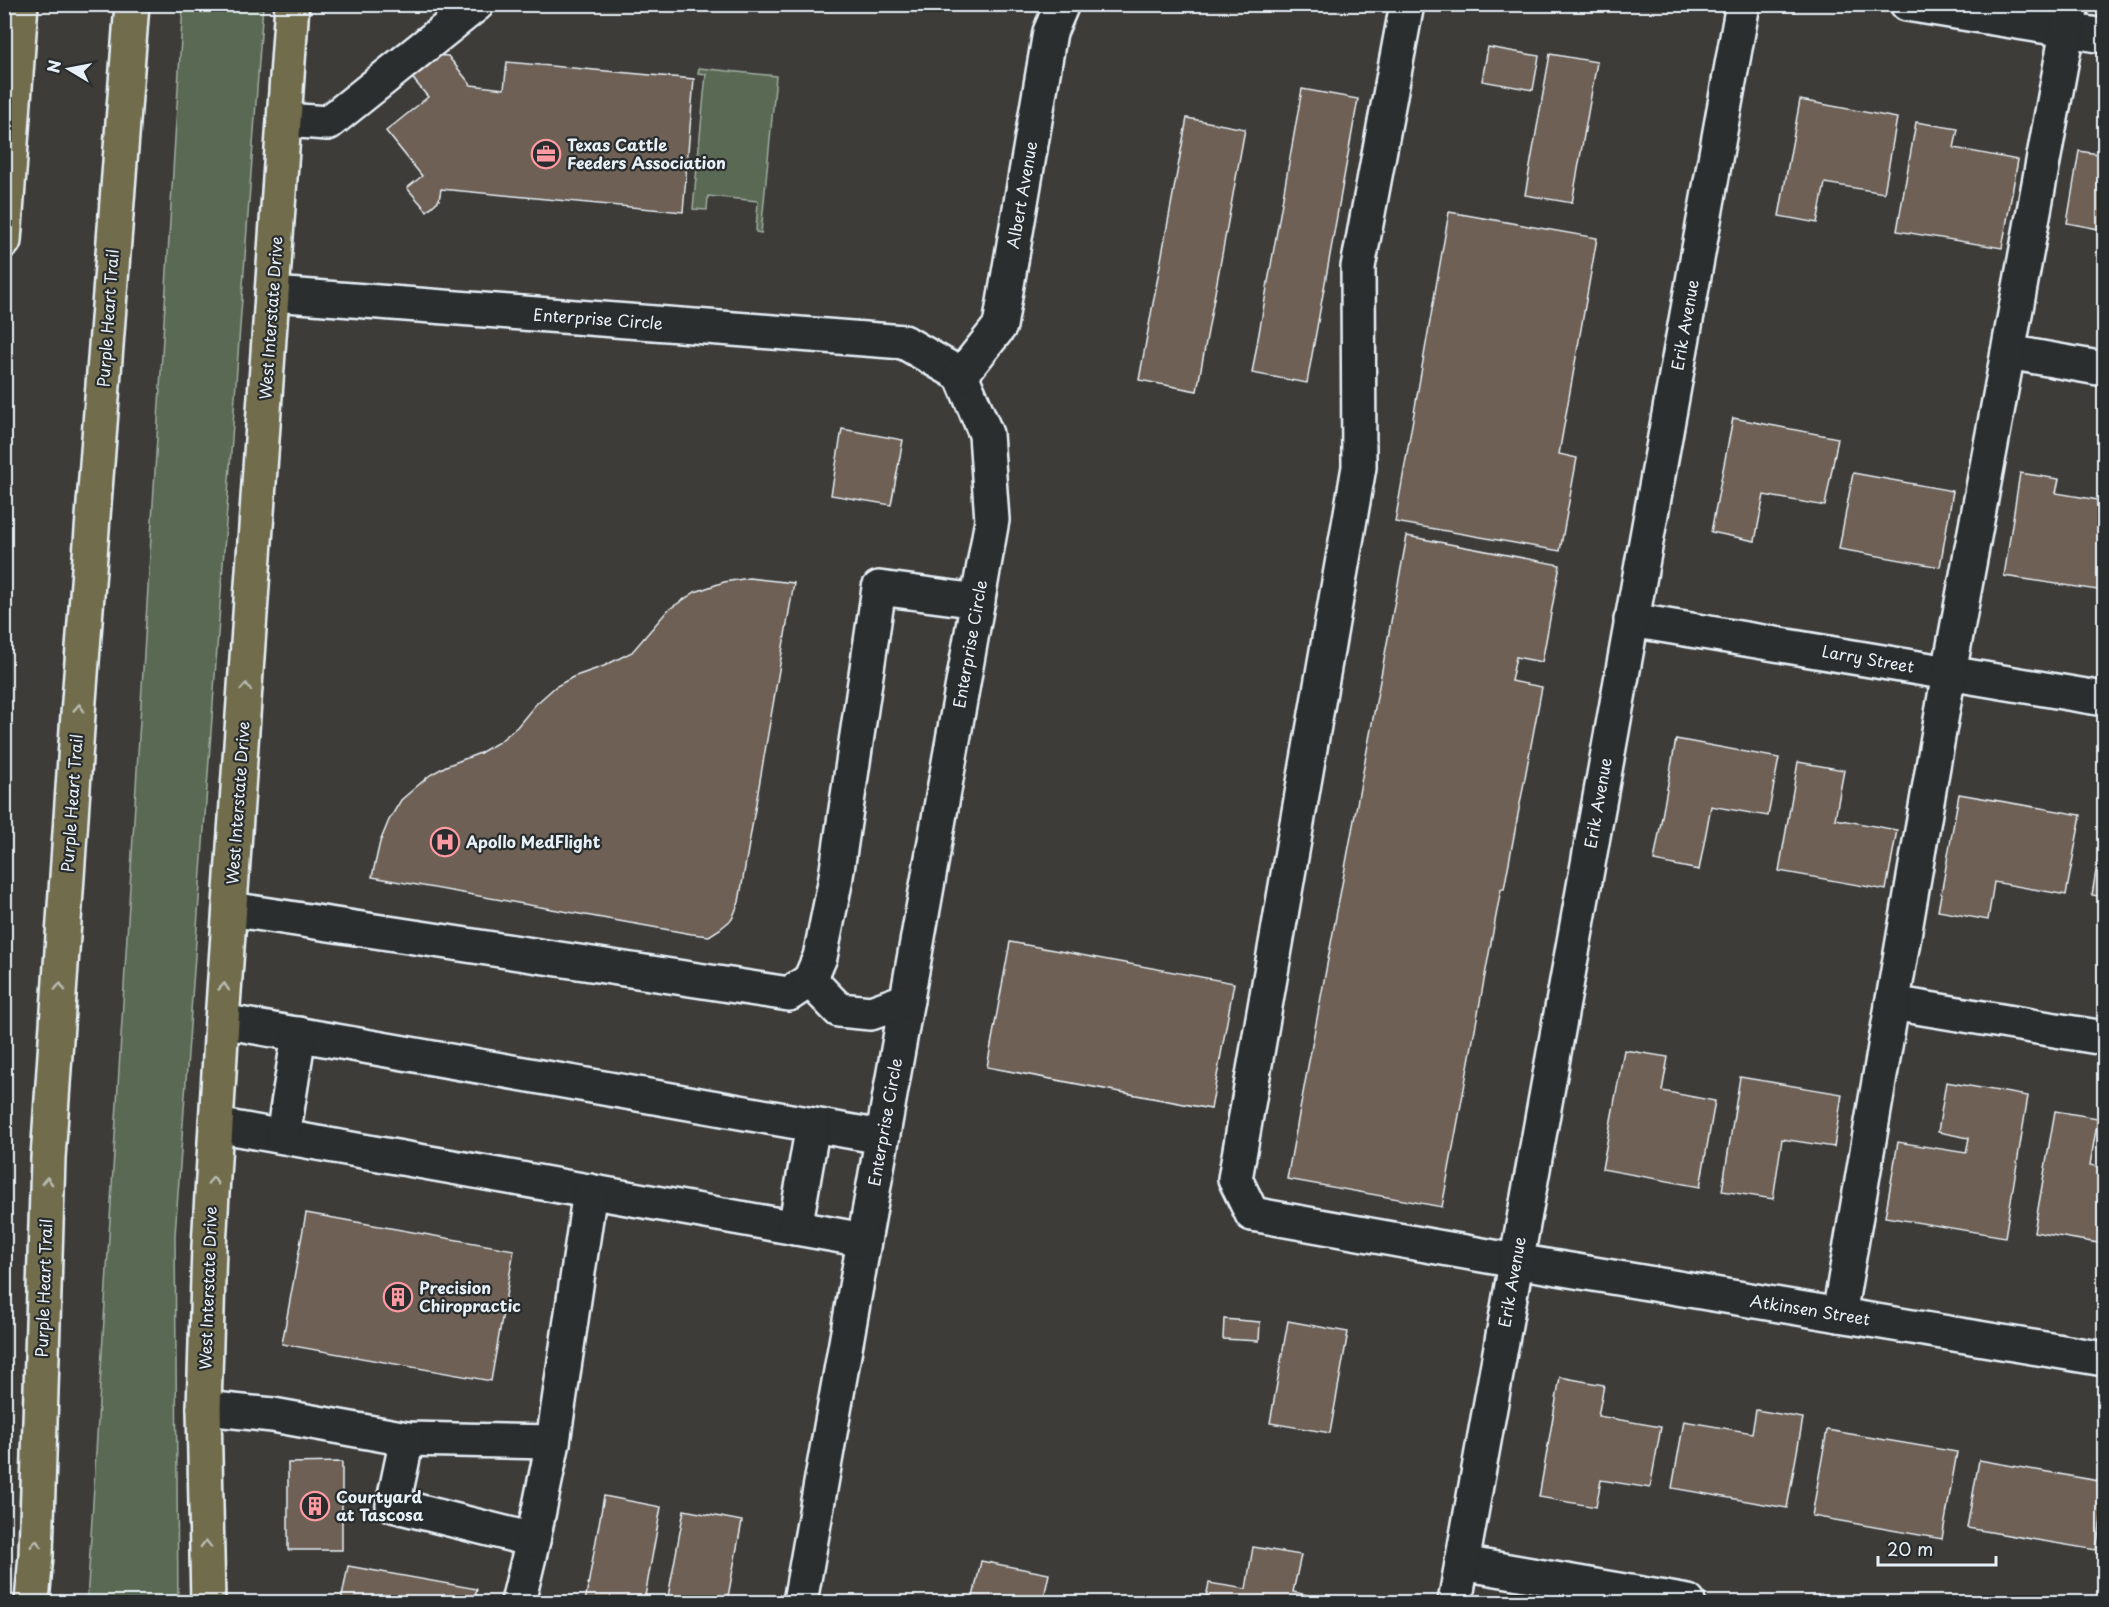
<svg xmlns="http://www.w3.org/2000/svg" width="2109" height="1607" font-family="'Playpen Sans',sans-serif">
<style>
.green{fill:#5a6952;stroke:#a1ada5;stroke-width:1.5}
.building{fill:#6e6054;stroke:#e8f1f8;stroke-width:1.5}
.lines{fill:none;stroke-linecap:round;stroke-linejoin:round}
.minor-casing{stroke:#e8f1f8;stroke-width:38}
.major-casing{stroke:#e8f1f8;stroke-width:38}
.highway-casing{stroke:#e8f1f8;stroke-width:38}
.minor{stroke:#2a2d2e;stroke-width:33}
.major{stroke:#716c4b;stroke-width:33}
.highway{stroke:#716c4b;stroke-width:33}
.oneway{stroke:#b8bcb3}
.labels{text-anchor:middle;stroke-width:4.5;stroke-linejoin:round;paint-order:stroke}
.poi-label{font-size:16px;font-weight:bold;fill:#e8f1f8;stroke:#2a2d2e;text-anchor:start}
.street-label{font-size:16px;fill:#e8f1f8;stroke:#2a2d2e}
</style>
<rect width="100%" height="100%" fill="#3e3c39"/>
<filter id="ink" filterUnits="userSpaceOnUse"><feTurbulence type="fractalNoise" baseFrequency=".0167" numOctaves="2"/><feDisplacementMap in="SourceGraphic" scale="12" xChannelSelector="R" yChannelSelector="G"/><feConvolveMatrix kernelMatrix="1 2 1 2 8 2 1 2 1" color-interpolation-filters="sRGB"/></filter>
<g filter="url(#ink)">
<g class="green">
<polygon points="183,5 263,5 175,1235 178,1602 87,1602"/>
<polygon points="699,68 776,76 761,233 756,232 758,201 708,196 707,210 693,209 706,74 698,73"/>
</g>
<g class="building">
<polygon points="1488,47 1539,56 1533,90 1482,81"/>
<polygon points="391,52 448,56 471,85 504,89 507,62 694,79 683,212 441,189 439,200 427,211 407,188 422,176 386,131 428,97"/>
<polygon points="1550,54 1597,62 1572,203 1525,195"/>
<polygon points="1302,89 1358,99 1307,383 1252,373"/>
<polygon points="1800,100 1897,118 1884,193 1825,183 1817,223 1779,216"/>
<polygon points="1187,118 1245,129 1197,391 1139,380"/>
<polygon points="1916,122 1958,129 1954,148 2018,160 2002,248 1897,231"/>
<polygon points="2079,151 2104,155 2104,230 2067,223"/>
<polygon points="1449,212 1597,238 1559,454 1577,458 1560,551 1395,522"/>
<polygon points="1733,418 1838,438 1825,506 1764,495 1755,541 1711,532"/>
<polygon points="842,429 903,440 891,505 831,495"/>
<polygon points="1853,473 1953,491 1940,567 1839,549"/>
<polygon points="2020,473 2059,479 2056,493 2104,501 2104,591 2004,576"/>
<polygon points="1407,536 1560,565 1542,662 1516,657 1511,681 1542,687 1504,889 1501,889 1442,1207 1287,1179"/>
<polygon points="749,578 794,583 739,902 732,919 720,929 709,936 692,934 372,877 380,842 389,820 401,800 430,775 446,766 480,753 499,742 517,727 536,704 555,687 573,677 604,666 632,652 668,610 695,592 724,582"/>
<polygon points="1676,739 1779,758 1768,816 1711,806 1699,870 1654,861"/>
<polygon points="1798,762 1844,770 1835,819 1897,830 1886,890 1779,871"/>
<polygon points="1959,794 2081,815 2066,895 1994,882 1988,920 1938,911"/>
<polygon points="2104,823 2104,897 2092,895"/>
<polygon points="1010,942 1234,983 1211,1109 987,1067"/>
<polygon points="1624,1050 1668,1057 1662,1091 1715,1101 1700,1187 1602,1169"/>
<polygon points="1740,1077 1842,1094 1834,1147 1782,1139 1773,1199 1722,1191"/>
<polygon points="1946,1082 2028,1096 2005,1237 1885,1217 1898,1142 1966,1153 1969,1138 1938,1132"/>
<polygon points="2055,1111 2098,1118 2090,1165 2104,1168 2104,1244 2034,1232"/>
<polygon points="306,1213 514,1250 491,1381 282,1344"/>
<polygon points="1224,1319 1260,1322 1259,1341 1223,1339"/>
<polygon points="1288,1321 1348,1332 1330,1433 1270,1423"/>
<polygon points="1560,1377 1604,1385 1598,1416 1661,1427 1650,1488 1601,1480 1596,1507 1539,1497"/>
<polygon points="1756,1410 1803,1418 1787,1508 1672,1488 1684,1421 1752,1433"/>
<polygon points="1827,1430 1957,1452 1942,1539 1812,1516"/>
<polygon points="1979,1460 2104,1482 2104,1502 2096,1550 1967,1528"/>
<polygon points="342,1462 342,1550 288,1550 288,1463"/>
<polygon points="604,1496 661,1507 644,1602 585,1602"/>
<polygon points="684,1510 742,1521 727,1602 667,1602"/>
<polygon points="1253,1547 1301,1555 1293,1592 1308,1595 1306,1602 1205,1602 1209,1583 1246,1589"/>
<polygon points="981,1561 1049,1574 1043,1602 972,1602"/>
<polygon points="348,1566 477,1589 474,1602 341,1602"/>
</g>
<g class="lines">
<g class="minor-casing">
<g id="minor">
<polyline points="1407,4 1358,267 1359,467 1235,1179 1252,1214 1516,1261 2104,1359"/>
<polyline points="1907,4 2104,36"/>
<polyline points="284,120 328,123 477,4"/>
<polyline points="273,294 904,342 961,375 986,434 992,520 800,1602"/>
<polyline points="2008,352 2104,369"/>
<polyline points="961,375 1000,326 1050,32 1062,4"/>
<polyline points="1631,620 2104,699"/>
<polyline points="230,909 789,994 810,980 820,957 835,883 879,588 978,601"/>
<polyline points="810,980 839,1010 871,1013 907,1000"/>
<polyline points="1892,1003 2104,1038"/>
<polyline points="222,1021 882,1137"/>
<polyline points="216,1125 864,1240"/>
<polyline points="283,1136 299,1034"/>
<polyline points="795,1228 813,1125"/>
<polyline points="1839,1315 1949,673 2072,4"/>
<polyline points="204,1408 273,1415 407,1439 553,1442 590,1191"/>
<polyline points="407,1439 393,1505 533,1540 518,1602"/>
<polyline points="533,1540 553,1442"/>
<polyline points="1462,1563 1688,1602"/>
<polyline points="1455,1602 1743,4"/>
</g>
</g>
<g class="major-casing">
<polyline id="major" points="208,1602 204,1408 209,1246 222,1021 292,4"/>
</g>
<g class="highway-casing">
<g id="highway">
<polyline points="4,241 21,4"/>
<polyline points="32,1602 36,1555 48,1158 78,714 132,4"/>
</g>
</g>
<use href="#minor" class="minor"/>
<use href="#major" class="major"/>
<use href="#highway" class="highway"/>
</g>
<defs><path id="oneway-chevron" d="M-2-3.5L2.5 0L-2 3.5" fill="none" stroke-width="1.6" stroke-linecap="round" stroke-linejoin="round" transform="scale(1.5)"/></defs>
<g class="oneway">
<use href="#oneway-chevron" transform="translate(246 687) rotate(-86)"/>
<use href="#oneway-chevron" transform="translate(79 708) rotate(-86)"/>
<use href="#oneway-chevron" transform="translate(60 987) rotate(-86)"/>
<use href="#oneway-chevron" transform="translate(224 987) rotate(-86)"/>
<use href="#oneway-chevron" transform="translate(47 1181) rotate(-88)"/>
<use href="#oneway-chevron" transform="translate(213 1181) rotate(-87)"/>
<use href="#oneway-chevron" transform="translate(36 1544) rotate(-88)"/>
<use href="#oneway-chevron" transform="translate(206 1544) rotate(-91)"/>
</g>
</g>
<defs>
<g id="office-ring" transform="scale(1.5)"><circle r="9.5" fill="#2a2d2e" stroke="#ff9aa2" stroke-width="1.5"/><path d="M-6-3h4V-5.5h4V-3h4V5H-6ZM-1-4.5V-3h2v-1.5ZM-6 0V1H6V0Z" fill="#ff9aa2"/></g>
<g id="hospital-ring" transform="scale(1.5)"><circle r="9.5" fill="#2a2d2e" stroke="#ff9aa2" stroke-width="1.5"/><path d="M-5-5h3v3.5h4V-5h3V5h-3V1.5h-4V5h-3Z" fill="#ff9aa2"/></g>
<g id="building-ring" transform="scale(1.5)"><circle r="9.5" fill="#2a2d2e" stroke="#ff9aa2" stroke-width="1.5"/><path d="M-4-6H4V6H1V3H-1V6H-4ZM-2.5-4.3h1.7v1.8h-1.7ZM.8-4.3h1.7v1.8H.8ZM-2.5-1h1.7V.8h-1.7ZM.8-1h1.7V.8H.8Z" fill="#ff9aa2"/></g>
</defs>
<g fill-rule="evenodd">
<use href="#office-ring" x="546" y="154"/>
<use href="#hospital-ring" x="445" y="842"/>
<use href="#building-ring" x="398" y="1297"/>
<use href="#building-ring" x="315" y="1506"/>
</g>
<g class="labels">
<g class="poi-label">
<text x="567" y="151">Texas Cattle<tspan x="567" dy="18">Feeders Association</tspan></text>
<text x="466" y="848">Apollo MedFlight</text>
<text x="419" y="1294">Precision<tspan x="419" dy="18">Chiropractic</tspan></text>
<text x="336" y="1503">Courtyard<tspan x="336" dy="18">at Tascosa</tspan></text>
</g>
<g class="street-label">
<text transform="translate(1022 195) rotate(-80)" y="6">Albert Avenue</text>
<text transform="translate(108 318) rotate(-86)" y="6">Purple Heart Trail</text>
<text transform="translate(271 318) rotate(-86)" y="6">West Interstate Drive</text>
<text transform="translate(598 319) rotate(4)" y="6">Enterprise Circle</text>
<text transform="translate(1685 325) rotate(-80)" y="6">Erik Avenue</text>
<text transform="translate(970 644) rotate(-80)" y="6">Enterprise Circle</text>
<text transform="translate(1868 659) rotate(10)" y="6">Larry Street</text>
<text transform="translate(72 803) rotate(-86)" y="6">Purple Heart Trail</text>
<text transform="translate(238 803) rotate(-86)" y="6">West Interstate Drive</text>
<text transform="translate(1598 803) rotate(-80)" y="6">Erik Avenue</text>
<text transform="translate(885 1122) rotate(-80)" y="6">Enterprise Circle</text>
<text transform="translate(1512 1282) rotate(-80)" y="6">Erik Avenue</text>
<text transform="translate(44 1288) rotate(-88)" y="6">Purple Heart Trail</text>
<text transform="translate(208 1288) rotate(-88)" y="6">West Interstate Drive</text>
<text transform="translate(1810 1310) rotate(9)" y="6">Atkinsen Street</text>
</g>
</g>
<rect width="2109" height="1607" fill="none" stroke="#2a2d2e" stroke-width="24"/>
<rect x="12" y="12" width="2085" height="1583" fill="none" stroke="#e8f1f8" stroke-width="2" filter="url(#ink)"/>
<g transform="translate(69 69) rotate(280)" stroke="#2a2d2e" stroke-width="4.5" paint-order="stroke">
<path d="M0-4.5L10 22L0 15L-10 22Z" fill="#e8f1f8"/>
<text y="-9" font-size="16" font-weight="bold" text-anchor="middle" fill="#e8f1f8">N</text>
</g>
<path d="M1878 1556v9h118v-9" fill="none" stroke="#e8f1f8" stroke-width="3"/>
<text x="1887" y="1556" font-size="18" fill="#e8f1f8" stroke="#2a2d2e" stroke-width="4.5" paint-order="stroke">20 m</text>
</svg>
